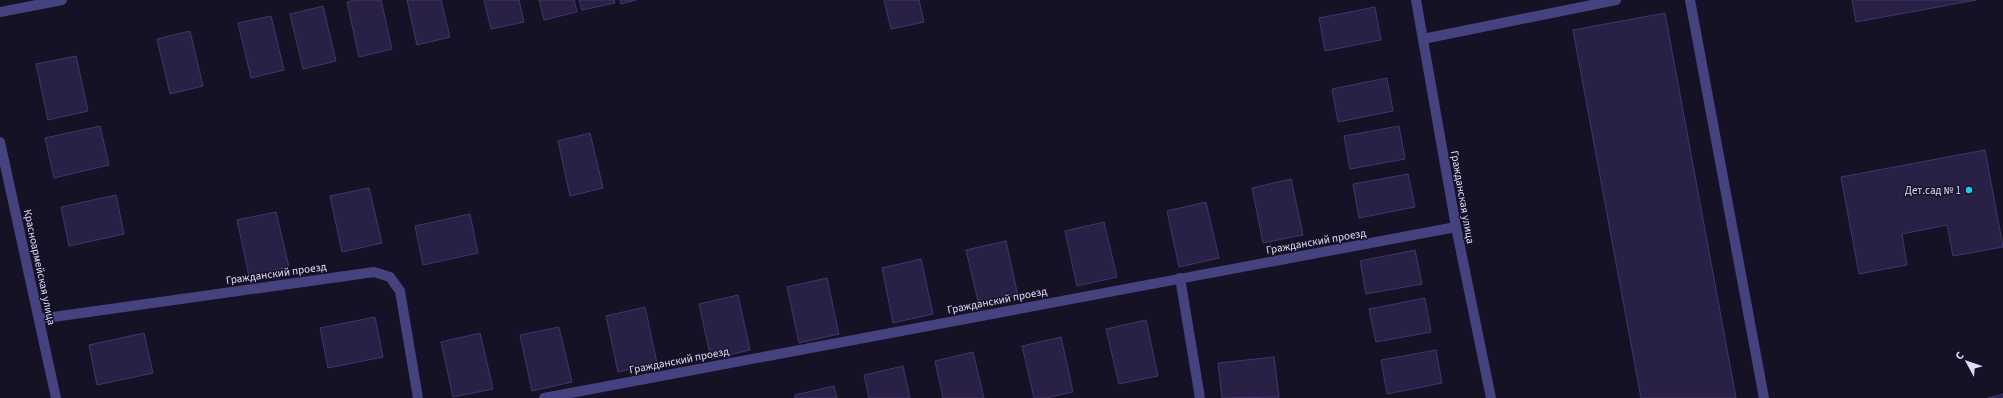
<svg xmlns="http://www.w3.org/2000/svg" width="2003" height="398" font-family="'Source Sans 3',sans-serif">
<style>
.building{fill:#292045;stroke:#42356f}
.lines{fill:none;stroke-linecap:round;stroke-linejoin:round}
.lane{stroke:#464280;stroke-width:10}
.street{stroke:#464280;stroke-width:10}
.poi-dot{fill:#1bcce7;stroke:#161226;stroke-width:1.5}
.labels{text-anchor:middle;stroke-width:3;stroke-linejoin:round;paint-order:stroke}
.poi-label{font-size:11px;fill:#e0dbfb;stroke:#161226;text-anchor:end}
.street-label{font-size:11px;fill:#e0dbfb;stroke:#161226}
</style>
<rect width="100%" height="100%" fill="#161226"/>
<g class="building">
<polygon points="354,0 381,0 392,49 359,57 347,2"/>
<polygon points="407,0 441,0 450,37 417,45"/>
<polygon points="484,0 519,0 524,22 491,29"/>
<polygon points="539,0 574,0 577,12 544,20"/>
<polygon points="579,0 614,0 615,3 582,10"/>
<polygon points="620,0 636,0 621,4"/>
<polygon points="884,0 919,0 924,22 891,29"/>
<polygon points="1852,0 1976,0 1856,22"/>
<polygon points="323,6 336,61 303,69 290,14"/>
<polygon points="1375,7 1381,40 1325,51 1319,18"/>
<polygon points="1665,13 1736,398 1641,398 1573,30"/>
<polygon points="271,16 284,70 251,78 238,23"/>
<polygon points="190,31 203,86 170,94 157,39"/>
<polygon points="76,56 88,111 48,120 36,64"/>
<polygon points="1387,78 1393,111 1338,122 1332,89"/>
<polygon points="100,126 109,165 54,178 45,138"/>
<polygon points="1399,126 1405,159 1350,169 1344,136"/>
<polygon points="590,133 603,188 570,196 558,141"/>
<polygon points="1985,150 2003,247 1953,256 1947,225 1902,234 1907,265 1859,274 1841,177"/>
<polygon points="1408,174 1415,207 1359,218 1353,184"/>
<polygon points="1291,179 1303,235 1263,243 1252,188"/>
<polygon points="369,188 382,243 342,252 330,196"/>
<polygon points="116,195 124,234 69,246 61,207"/>
<polygon points="1206,202 1219,258 1179,267 1167,211"/>
<polygon points="276,212 289,267 249,276 237,220"/>
<polygon points="470,214 478,253 423,265 415,226"/>
<polygon points="1104,222 1117,277 1077,286 1065,231"/>
<polygon points="1006,241 1018,296 979,305 966,250"/>
<polygon points="1415,250 1422,284 1366,294 1360,261"/>
<polygon points="921,259 933,314 893,323 882,268"/>
<polygon points="827,278 839,334 799,343 787,287"/>
<polygon points="738,295 750,350 711,359 699,304"/>
<polygon points="1425,298 1431,332 1376,342 1369,309"/>
<polygon points="645,307 657,363 618,372 606,316"/>
<polygon points="375,317 383,357 328,368 320,328"/>
<polygon points="1146,320 1158,376 1119,384 1106,329"/>
<polygon points="559,327 572,382 532,391 520,335"/>
<polygon points="144,333 153,373 97,385 89,345"/>
<polygon points="480,333 493,389 453,397 441,342"/>
<polygon points="1061,337 1073,392 1046,398 1034,398 1022,346"/>
<polygon points="1436,350 1442,383 1387,394 1381,360"/>
<polygon points="973,352 984,398 943,398 935,361"/>
<polygon points="1274,357 1279,397 1222,398 1218,363"/>
<polygon points="903,366 910,398 869,398 864,375"/>
<polygon points="834,386 837,398 795,398 795,395"/>
<polygon points="2003,394 2003,398 1988,398"/>
</g>
<g class="lines">
<g class="lane">
<polyline points="1690,0 1764,398"/>
<polyline points="1423,39 1616,0"/>
</g>
<g class="street">
<polyline points="1416,0 1456,227 1491,398"/>
<polyline points="0,12 62,0"/>
<polyline points="0,142 56,398"/>
<polyline points="1180,278 1200,398"/>
<polyline points="39,319 374,272 390,277 400,291 418,398"/>
<polyline points="544,398 1456,227"/>
</g>
</g>
<circle class="poi-dot" cx="1969" cy="190" r="4"/>
<g class="labels">
<g class="poi-label">
<text x="1961" y="194">Дет.сад № 1</text>
</g>
<g class="street-label">
<text transform="translate(1463 197) rotate(80)" y="4">Гражданская улица</text>
<text transform="translate(1316 241) rotate(-10)" y="4">Гражданский проезд</text>
<text transform="translate(40 267) rotate(78)" y="4">Красноармейская улица</text>
<text transform="translate(276 273) rotate(-8)" y="4">Гражданский проезд</text>
<text transform="translate(997 300) rotate(-11)" y="4">Гражданский проезд</text>
<text transform="translate(679 360) rotate(-11)" y="4">Гражданский проезд</text>
</g>
</g>
<g transform="translate(1967 362) rotate(310)" stroke="#161226" stroke-width="3" paint-order="stroke">
<path d="M0-3L7 15L0 10L-7 15Z" fill="#e0dbfb"/>
<text y="-6" font-size="11" font-weight="bold" text-anchor="middle" fill="#e0dbfb">С</text>
</g>
</svg>
